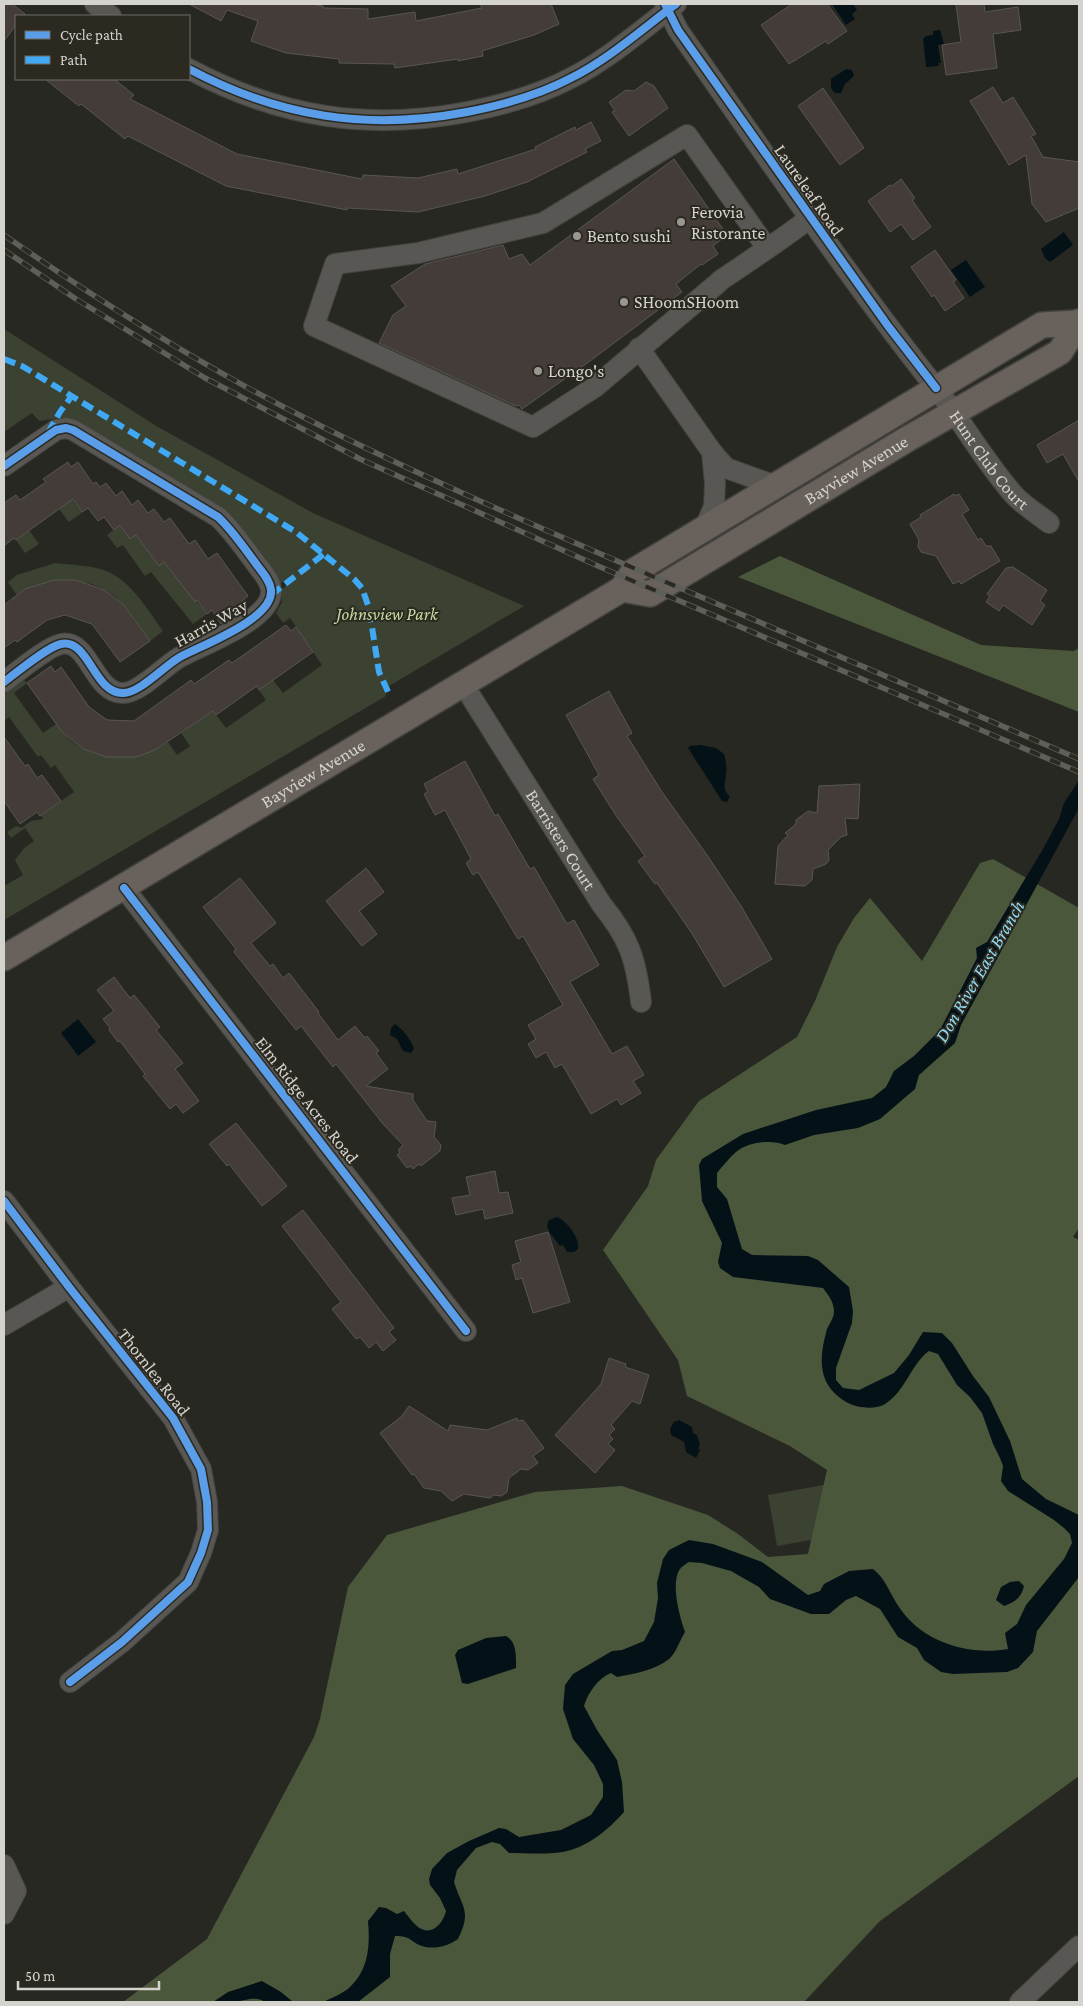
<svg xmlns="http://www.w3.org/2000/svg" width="1083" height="2006" font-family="'Crimson Pro',serif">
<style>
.green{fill:#3b4231}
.forest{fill:#4b573b}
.water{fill:#041217}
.building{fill:#433c39;stroke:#585653}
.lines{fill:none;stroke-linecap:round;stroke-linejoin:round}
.minor-casing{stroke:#44433f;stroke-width:22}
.major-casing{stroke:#44433f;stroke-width:28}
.minor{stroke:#585753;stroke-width:20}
.major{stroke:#68615c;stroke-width:25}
.rail-casing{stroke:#5e5e5a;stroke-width:5.5}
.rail{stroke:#2b2920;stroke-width:4;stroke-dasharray:11;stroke-linecap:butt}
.quiet{stroke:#3fa9f5;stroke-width:6;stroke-dasharray:12 6;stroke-linecap:butt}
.cycleway-casing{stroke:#2b2920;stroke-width:11}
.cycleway{stroke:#5a9eea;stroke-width:8}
.poi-dot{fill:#989792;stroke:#2b2920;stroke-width:2}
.labels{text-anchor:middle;stroke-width:4;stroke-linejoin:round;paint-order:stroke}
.street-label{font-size:18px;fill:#d5d3ce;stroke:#2b2920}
.poi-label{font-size:18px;fill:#d5d3ce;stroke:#2b2920;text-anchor:start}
.park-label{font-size:18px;font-style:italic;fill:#c3dba2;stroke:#2b2920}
.water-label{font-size:19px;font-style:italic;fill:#91dcf3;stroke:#2b2920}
</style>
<rect width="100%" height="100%" fill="#282823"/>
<g class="green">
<path d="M4 329 158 427 313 513 524 606 384 689 386 696 4 920V886L23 875 15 860 24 848 34 841 25 828 11 838 7 832 16 826 21 828 31 821 43 819 41 815 74 792 55 765 51 768 41 755 38 757 9 717 4 721V694L24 680 27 683 14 693 43 733 56 724C82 761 131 767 168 742L177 755 190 746 181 733 213 711 226 728 266 700 259 690 273 680 283 693 322 665 290 618 283 623 276 613 282 602 281 590 288 584 285 580 280 584C263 554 240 522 213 502L72 420 60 418 39 421 32 413 4 432Z"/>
<polygon points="72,499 82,513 69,522 59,509"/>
<polygon points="120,525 136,535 159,566 164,562 207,614 193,624 151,572 145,576 123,545 117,548 107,535"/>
<polygon points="29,530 39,544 25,553 16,540"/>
<path d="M55 563C72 565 93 565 109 572 133 584 148 610 163 631L150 641C140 628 131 612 120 601 92 575 48 574 17 595L8 582 17 575Z"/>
<polygon points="868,1477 878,1528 777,1546 768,1495"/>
</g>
<g class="forest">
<polygon points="780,556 981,645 1074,651 1079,648 1079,712 738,577"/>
<polygon points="993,859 1079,908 1079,1228 1073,1237 1079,1240 1079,1776 880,1921 804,2002 123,2002 207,1939 314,1737 320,1719 348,1587 387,1535 535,1492 622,1486 708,1515 738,1534 768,1557 808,1554 827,1470 790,1446 687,1396 678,1360 603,1250 648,1186 656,1160 699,1101 797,1037 815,1001 837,947 854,918 870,898 922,961 980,863"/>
</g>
<g class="water">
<polygon points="832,4 853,4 857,10 852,14 855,19 846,25"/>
<polygon points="940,30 944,44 938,45 941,63 938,63 939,66 926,67 923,38 925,38 925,36 933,35 933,31"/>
<polygon points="846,69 852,70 854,76 845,84 841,93 835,93 831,88 831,79"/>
<polygon points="1064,232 1073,245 1050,262 1045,258 1041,249"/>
<polygon points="966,260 985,287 970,297 951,270"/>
<path d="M700 745 716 748 724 754C726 760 727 768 726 774 726 784 721 789 730 796L727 802 722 801 688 748 690 746Z"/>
<path d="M1079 780V808L961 1025 955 1043 919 1075 915 1089 880 1119 858 1128 814 1135 785 1145C772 1139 748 1142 736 1152 729 1158 723 1166 717 1173V1187L727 1199 742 1249 752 1255 808 1256 818 1260 849 1287 853 1311 852 1323 836 1368V1380L843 1388 859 1390 894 1373 909 1355 923 1332 942 1333 952 1343 973 1376 989 1397 1010 1441 1022 1479 1046 1499 1079 1515V1577L1037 1631 1033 1652 1018 1668 1007 1672 953 1674 941 1672 924 1660 917 1648 898 1637 880 1609 856 1596 846 1600 829 1614H811L770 1599 759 1587 731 1571 702 1563 689 1562C686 1564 682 1566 680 1569 670 1583 680 1618 685 1632 680 1640 676 1653 669 1659 656 1670 633 1674 617 1677L611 1673C598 1678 588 1693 584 1706L597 1730 617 1760 622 1782 624 1812C610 1828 589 1846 567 1851 552 1855 525 1853 509 1853L500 1844 492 1842 476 1848 457 1870 454 1882C462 1908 472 1910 458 1939 447 1947 430 1951 417 1944 408 1938 407 1936 395 1936L390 1954V1977L358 2002H323C332 1998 344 1993 350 1987 369 1969 370 1945 368 1921L379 1907 386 1908 397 1914 404 1911C408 1916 413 1923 418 1927 432 1937 443 1923 446 1911L440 1898 430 1885 429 1879 432 1869 447 1853 469 1841 499 1828 506 1829 519 1837 561 1830 591 1815 603 1797V1784L594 1765 573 1739 563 1709 565 1685 573 1674 612 1651 622 1650 644 1641 654 1622 658 1598 657 1583 663 1559 669 1550 689 1540 713 1544 762 1562 808 1595 820 1591 824 1584 849 1571 873 1569C886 1579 890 1594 899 1607 922 1642 968 1656 1008 1649L1005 1633 1017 1624 1026 1605 1064 1559 1072 1543 1070 1534 1064 1528 1054 1520 1008 1491 1001 1481 1003 1466 1000 1458 993 1444 982 1413 970 1397 957 1385 938 1354 929 1351C911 1364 905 1392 885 1404 875 1410 858 1408 848 1403 819 1387 818 1362 826 1333 827 1326 834 1319 834 1312 834 1302 829 1296 823 1288L733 1277 720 1268 718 1262 722 1243 702 1201 699 1165 702 1159 743 1134 816 1110 872 1098 886 1087 894 1071 914 1056 940 1030 977 958 976 948 987 942 1043 849 1059 819 1064 803Z"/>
<polygon points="78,1019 96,1042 78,1056 61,1033"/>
<path d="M395 1024C402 1028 412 1041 414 1049L411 1053 403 1051 397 1039 390 1035 391 1028Z"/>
<path d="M557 1217C567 1221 580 1238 578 1249L574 1252H567L563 1245 560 1246 549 1232 547 1225 549 1220Z"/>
<polygon points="679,1420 692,1427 693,1433 697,1435 700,1445 698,1449 700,1450 696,1458 686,1452 684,1442 671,1435 670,1429 674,1422"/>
<path d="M1019 1581 1024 1586C1021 1598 1015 1602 1004 1606L996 1600 1001 1587 1010 1582Z"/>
<path d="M506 1636C517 1642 516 1656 516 1668L468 1684 462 1683 455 1655 458 1650 486 1638Z"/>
<path d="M262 1981 281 1992 293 2002H265C256 1995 243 2001 234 2002 227 2003 220 2002 213 2002L228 1992Z"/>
</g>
<g class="building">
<polygon points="4,4 12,4 25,14 23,16 16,16 16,25 4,41"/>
<polygon points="189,4 310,4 323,6 323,8 368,9 368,19 415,12 416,21 482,8 480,4 551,4 559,24 534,35 482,51 483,56 458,61 458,59 395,68 394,64 339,63 339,59 286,53 251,41 258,21 227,10 221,21"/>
<polygon points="792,4 827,4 847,31 828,44 826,41 789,64 761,25"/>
<polygon points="956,4 984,4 985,12 1018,7 1021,30 993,34 997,68 946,75 942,45 961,42"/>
<polygon points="45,79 114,79 134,95 130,99 237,154 362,179 363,175 418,178 457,169 458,174 536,149 535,147 575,127 576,130 591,122 601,141 585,149 587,152 527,182 485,196 418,212 347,208 347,210 226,186 128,136 125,139 81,104 79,106"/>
<polygon points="646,82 654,86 668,108 629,136 612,112 615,111 609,102 626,90 634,91"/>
<polygon points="993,87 1003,103 1013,97 1036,134 1031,136 1043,157 1079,162 1079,208 1046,222 1032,204 1026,155 1009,165 970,101"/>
<polygon points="823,88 864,148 840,165 798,106"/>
<polygon points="674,159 727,235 713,246 718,254 702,265 701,264 676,284 682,292 590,361 522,409 519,405 516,406 379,343 393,315 406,306 391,286 425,264 503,245 509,259 522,254 530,265"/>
<polygon points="901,179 915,198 912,200 931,227 913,240 901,224 890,232 868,201 890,185 892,186"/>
<polygon points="935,250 956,280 953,282 964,298 945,311 934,295 932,297 911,267"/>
<polygon points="1079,420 1079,482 1063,454 1047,463 1037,445"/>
<polygon points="68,462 71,467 78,462 93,484 96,482 100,487 106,483 116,496 122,491 132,505 138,500 148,513 154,509 164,522 170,518 189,544 195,540 208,559 217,553 248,596 242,601 246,606 221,624 212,610 207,614 197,600 195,602 164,562 159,566 136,535 130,539 120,525 114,530 104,517 98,521 88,508 82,512 73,499 16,540 14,538 4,546 4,503 16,495 20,500 46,482 43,479"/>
<polygon points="954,494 955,496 959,494 969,510 962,514 978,540 981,538 986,546 991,546 1000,561 961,584 959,581 953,584 936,556 921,552 918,546 919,540 910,524 921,517 920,515"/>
<polygon points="1013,567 1047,590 1040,601 1045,605 1032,625 1003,605 999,611 986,602 990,596 987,594 1006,568"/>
<polygon points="54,580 76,580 104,590 123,604 150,641 120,662 92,624 65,615 47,620 17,642 15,640 4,648 4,605 25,589"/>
<polygon points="286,625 291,631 296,627 313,652 259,690 257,686 216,715 213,711 155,750 136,757 106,757 84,749 62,732 27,683 51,666 55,672 61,667 89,707 107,720 134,721 191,680 194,684 229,660 232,663"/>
<polygon points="609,691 632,733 627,736 662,792 707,855 741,906 772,959 724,987 691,932 657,883 655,884 638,861 645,856 617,817 593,779 599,775 566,715"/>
<polygon points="4,737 25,766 28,764 37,778 42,775 61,801 40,816 37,812 20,824 4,801"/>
<polygon points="465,761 495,816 498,814 530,869 534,867 567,924 574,920 599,965 570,982 612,1054 627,1046 644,1075 633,1081 641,1093 621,1105 617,1099 591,1114 562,1064 555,1068 546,1052 536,1058 528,1044 536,1039 528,1025 563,1005 523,936 518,939 478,872 473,875 466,863 471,859 445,810 435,815 424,794 428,792 424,784"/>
<polygon points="860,784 858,819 845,818 847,835 841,837 828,850 829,860 826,864 813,869 812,880 805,886 775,884 778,846 788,835 785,833 796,824 796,820 808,811 817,813 819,786"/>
<polygon points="366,868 384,892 359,911 377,934 362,946 326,901"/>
<polygon points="240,878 276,923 251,943 270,966 273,964 283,978 289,973 319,1012 318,1013 338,1040 355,1026 365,1038 367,1036 379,1051 376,1053 388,1069 366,1086 413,1094 413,1100 427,1121 436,1122 434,1137 441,1145 440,1151 421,1166 419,1164 413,1169 411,1166 407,1168 397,1155 400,1152 398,1150 403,1145 383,1124 336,1064 333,1067 301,1026 296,1030 234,952 236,949 203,907"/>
<polygon points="114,977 130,998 134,995 143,1006 160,1027 156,1030 183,1063 175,1069 199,1101 183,1113 176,1104 170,1109 143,1076 145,1074 120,1041 118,1042 109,1030 110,1028 103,1019 114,1011 97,990"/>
<polygon points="236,1123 287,1186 262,1206 229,1164 227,1166 209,1144"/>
<polygon points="495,1171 499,1193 508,1192 513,1213 485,1219 483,1209 456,1215 452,1198 470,1195 466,1177"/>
<polygon points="303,1210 394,1328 389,1332 396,1340 383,1351 376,1342 369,1348 360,1337 356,1339 332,1309 341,1302 282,1226"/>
<polygon points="548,1232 570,1302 533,1313 522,1278 516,1280 512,1265 521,1262 515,1241"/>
<polygon points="609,1358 626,1364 625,1367 649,1375 640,1404 632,1401 611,1425 615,1429 609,1435 613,1439 608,1444 615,1450 595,1473 555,1435 601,1384"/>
<polygon points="409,1406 448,1431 450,1425 487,1430 517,1418 518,1421 523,1420 544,1448 533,1456 538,1463 528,1470 521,1469 509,1478 507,1492 501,1496 494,1495 490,1498 464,1494 452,1501 441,1491 424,1488 414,1474 412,1475 380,1433 401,1417"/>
</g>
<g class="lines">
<g class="minor-casing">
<g id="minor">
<polyline points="95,4 111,16"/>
<path id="s1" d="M665 4 678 30C763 151 845 273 936 388 963 423 985 462 1014 495 1024 506 1038 514 1049 523"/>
<path d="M189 69C279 117 367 131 467 112 503 105 539 95 571 78 609 59 642 29 676 4"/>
<path d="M767 248 687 135 543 223 418 253 335 264 314 326 533 427 595 387 718 283 721 280C751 260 781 240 810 218"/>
<polyline points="639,348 712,452 726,468 776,486"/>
<path d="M4 466 56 430 66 428 73 430 218 517C232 530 242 545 254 561 260 570 270 579 271 590 274 619 202 645 180 657 164 666 140 693 123 693 94 694 89 638 61 644 47 647 16 673 4 682"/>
<polyline points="705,528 714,506 715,484 712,452"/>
<path id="s2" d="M463 684 602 905C629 938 636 959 641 1002"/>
<polyline points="124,888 466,1331"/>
<polyline points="4,1201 69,1287 173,1418 201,1469 207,1502 208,1530 201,1553 188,1582 122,1642 70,1682"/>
<polyline points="4,1325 69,1287"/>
<polyline points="4,1865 16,1891 4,1914"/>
<polyline points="1020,2002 1079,1946"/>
</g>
</g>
<g class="major-casing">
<g id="major">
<path id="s3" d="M622 589 650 594 909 438 1060 352 1079 322"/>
<path id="s4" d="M4 958 622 589 634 571 1042 325 1077 323"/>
</g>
</g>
<use href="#minor" class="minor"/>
<use href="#major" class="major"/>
<g class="rail-casing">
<g id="rail">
<path d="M4 235C103 304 205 368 313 422 426 479 543 529 659 579 799 639 939 699 1079 759"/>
<polyline points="4,250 76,299 205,378 360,459 598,566 1079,772"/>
</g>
</g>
<use href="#rail" class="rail"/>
<g class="quiet">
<polyline points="4,359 22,366 296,532 354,579 362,588 369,608 379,672 390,696"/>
<polyline points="48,433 60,412 71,397"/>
<polyline points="271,595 324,554"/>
</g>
<g class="cycleway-casing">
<g id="cycleway">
<polyline points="665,4 678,30 888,326 936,388"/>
<path d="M189 69C279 117 367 131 467 112 503 105 539 95 571 78 609 59 642 29 676 4"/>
<path d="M4 466 56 430 66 428 73 430 218 517C232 530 242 545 254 561 260 570 270 579 271 590 274 619 202 645 180 657 164 666 140 693 123 693 94 694 89 638 61 644 47 647 16 673 4 682"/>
<polyline points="124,888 466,1331"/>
<polyline points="4,1201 69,1287 173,1418 201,1469 207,1502 208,1530 201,1553 188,1582 122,1642 70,1682"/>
</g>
</g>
<use href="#cycleway" class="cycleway"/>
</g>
<g class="poi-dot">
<circle cx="681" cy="222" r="5"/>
<circle cx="577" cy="236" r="5"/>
<circle cx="624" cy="302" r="5"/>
<circle cx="538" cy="371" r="5"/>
</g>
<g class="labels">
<g class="street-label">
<text transform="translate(809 190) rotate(55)" y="6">Laureleaf Road</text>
<text dy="6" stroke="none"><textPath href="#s1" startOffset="560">Hunt Club Court</textPath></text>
<text dy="6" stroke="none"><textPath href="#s3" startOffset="269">Bayview Avenue</textPath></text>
<text transform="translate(211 623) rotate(-29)" y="6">Harris Way</text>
<text dy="6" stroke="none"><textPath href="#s4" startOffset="360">Bayview Avenue</textPath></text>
<text dy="6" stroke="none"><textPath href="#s2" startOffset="184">Barristers Court</textPath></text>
<text transform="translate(307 1100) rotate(52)" y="6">Elm Ridge Acres Road</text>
<text transform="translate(154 1372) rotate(52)" y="6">Thornlea Road</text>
</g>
<g class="poi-label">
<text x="691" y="218">Ferovia<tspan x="691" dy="21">Ristorante</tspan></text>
<text x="587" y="242">Bento sushi</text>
<text x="634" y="308">SHoomSHoom</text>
<text x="548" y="377">Longo's</text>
</g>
<g class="park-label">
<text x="387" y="620">Johnsview Park</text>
</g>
<g class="water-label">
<text transform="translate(979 971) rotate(-60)" y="7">Don River East Branch</text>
</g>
</g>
<rect width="1083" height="2006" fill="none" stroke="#d5d3ce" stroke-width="10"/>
<rect x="15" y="15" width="175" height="65" fill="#2b2920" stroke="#6f6d66"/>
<rect x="25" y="31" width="25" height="8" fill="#5a9eea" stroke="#6f6d66"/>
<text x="60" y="40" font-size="15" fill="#d5d3ce">Cycle path</text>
<rect x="25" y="56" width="25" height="8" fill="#3fa9f5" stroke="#6f6d66"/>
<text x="60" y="65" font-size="15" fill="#d5d3ce">Path</text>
<path d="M18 1981v8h141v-8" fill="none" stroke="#d5d3ce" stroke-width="2.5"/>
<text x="25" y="1981" font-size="15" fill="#d5d3ce" stroke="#2b2920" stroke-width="4" paint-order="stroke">50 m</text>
</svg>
